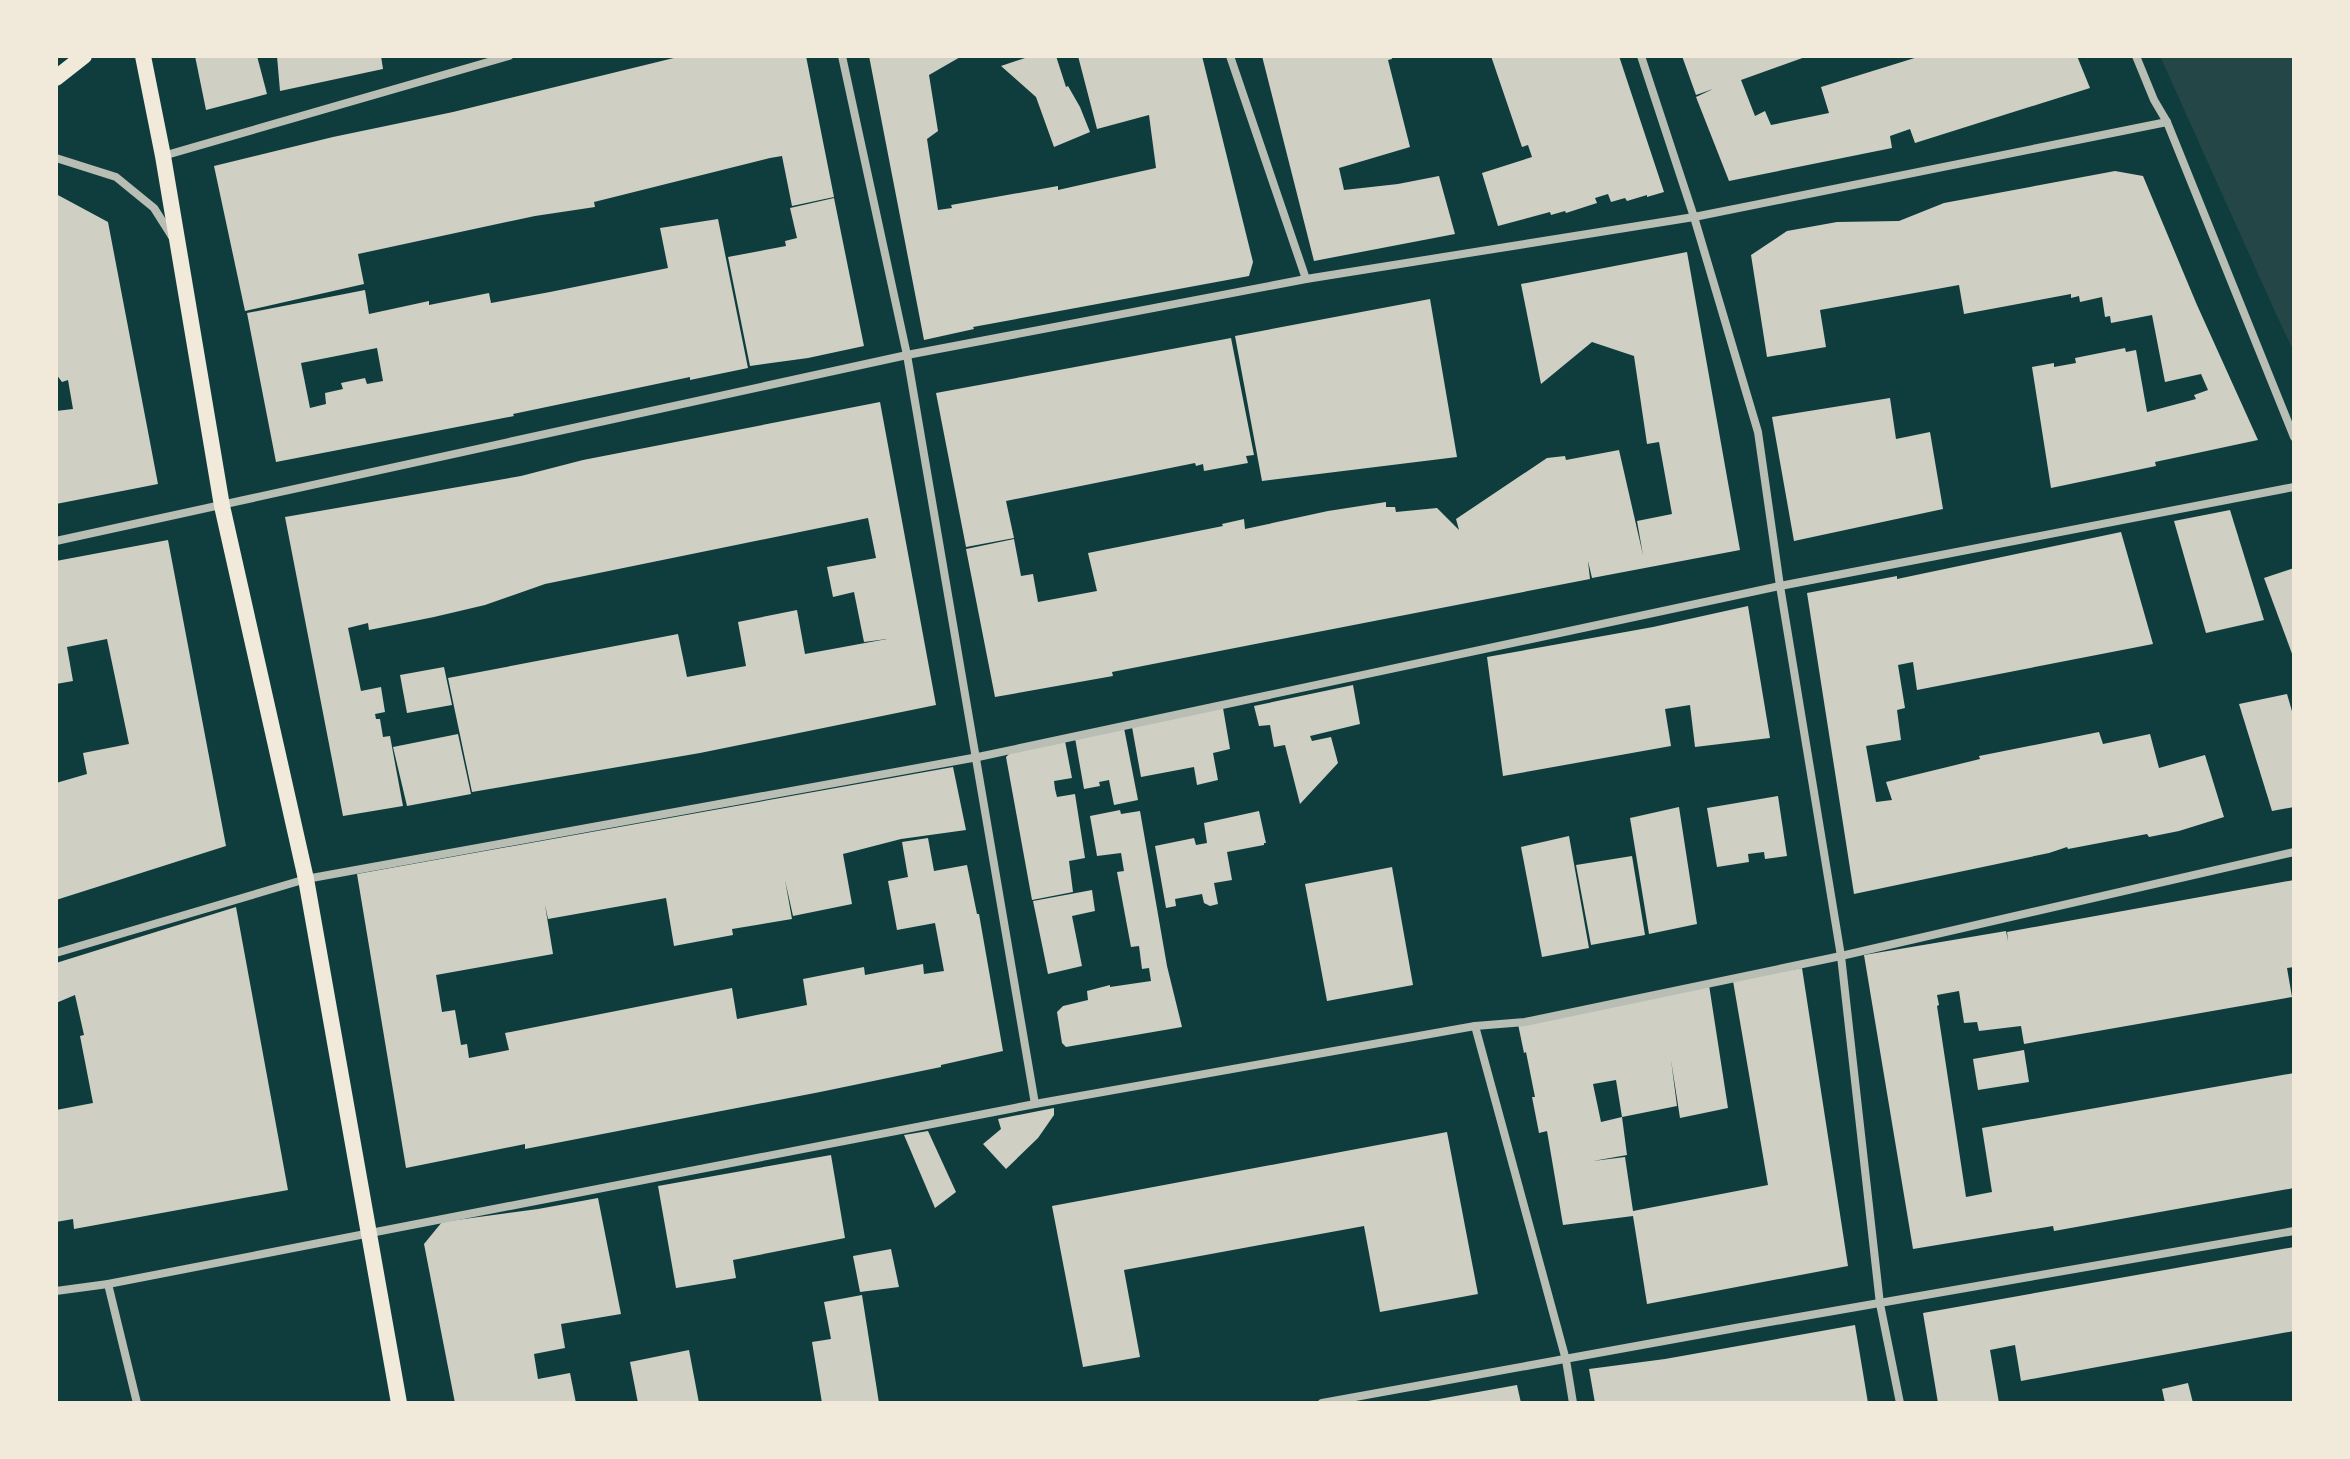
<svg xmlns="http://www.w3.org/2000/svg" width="2350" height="1459" font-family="'Roboto Serif',serif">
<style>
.green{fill:#244646}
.building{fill:#cfcfc3;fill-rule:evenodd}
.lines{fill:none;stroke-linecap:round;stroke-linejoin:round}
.minor{stroke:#b8beb3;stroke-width:8}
.secondary{stroke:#f1e9da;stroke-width:16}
</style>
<rect width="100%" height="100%" fill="#0f3d3e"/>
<polygon class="green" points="2160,56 2294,57 2294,352 2277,316"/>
<g class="building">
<polygon points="195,56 257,56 267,94 206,110"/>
<polygon points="277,56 381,56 383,69 280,91"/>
<polygon points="682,56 806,56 834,197 792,206 782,156 770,158 594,202 595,207 535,216 358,254 364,284 245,311 214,166 333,137 453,112"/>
<polygon points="869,56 962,56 929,75 938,131 927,139 938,210 952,208 951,205 1058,186 1058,190 1156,168 1149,115 1097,129 1078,56 1202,56 1253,262 1249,276 973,327 974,329 924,340"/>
<polygon points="1031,56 1056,56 1066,87 1068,86 1080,107 1090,132 1054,147 1036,97 1001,66"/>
<polygon points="1262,56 1391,56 1392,59 1388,60 1410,147 1339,168 1344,190 1398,184 1439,176 1455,234 1314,261"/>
<polygon points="1491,56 1619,56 1664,192 1647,197 1647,195 1627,201 1625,198 1611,202 1608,194 1595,198 1597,203 1566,213 1565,211 1551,215 1550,212 1498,226 1482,173 1532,157 1528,145 1522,147"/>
<polygon points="1682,56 1808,56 1741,80 1755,116 1765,111 1771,125 1829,113 1821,87 1921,56 2077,56 2090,88 1915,143 1910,129 1890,136 1892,148 1729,181 1696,97 1713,89 1696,95"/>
<polygon points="2115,171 2143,176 2197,305 2258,440 2155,462 2156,466 2051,488 2032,367 2054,363 2054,367 2076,363 2075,358 2125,348 2126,352 2136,350 2147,412 2196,399 2194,395 2208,390 2201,374 2165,382 2152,315 2111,323 2110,316 2105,317 2102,297 2080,302 2079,296 2071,298 2071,294 1964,314 1959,285 1820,310 1826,347 1767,357 1751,255 1787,231 1837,222 1899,221 1944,203"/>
<polygon points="56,194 108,222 158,484 56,504 56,411 73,409 68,380 62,382 56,374"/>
<polygon points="834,198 864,346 808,358 750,366 728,257 786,246 785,241 797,238 790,208"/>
<path d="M718 219 748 368 690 380V377L513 414 514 416 276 462 247 313 365 290 369 314 429 301V305L489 293 491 303 550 292 668 268 660 228ZM377 348 383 381 367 384 365 378 341 383 343 389 325 393 326 404 310 408 301 363Z"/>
<polygon points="1687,252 1740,550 1592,578 1588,561 1590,579 1112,672 1113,676 995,697 966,549 1014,539 1021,576 1033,574 1038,602 1097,591 1088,553 1223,526 1222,524 1244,519 1245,529 1328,511 1386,502 1386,507 1395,507 1396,512 1437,508 1459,530 1456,519 1547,458 1565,456 1566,460 1619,450 1643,555 1637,521 1672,514 1659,442 1647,444 1634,356 1592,342 1541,384 1521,284"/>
<polygon points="1430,299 1457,457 1262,481 1235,336"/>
<polygon points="1231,338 1254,455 1246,456 1248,463 1204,471 1203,464 1196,466 1195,463 1006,501 1014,538 966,547 936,393"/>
<polygon points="1890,398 1896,439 1930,432 1943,509 1794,541 1772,417"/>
<polygon points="880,402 936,705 700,753 472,792 448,678 678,634 687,677 746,666 738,622 797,610 805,654 887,639 864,642 854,592 833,597 827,567 876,558 868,518 545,584 485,605 434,617 369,630 368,623 348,628 361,691 381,687 385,712 375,714 376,719 380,719 383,737 390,736 403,806 343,816 285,517 521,476 583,460"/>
<polygon points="2230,510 2264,620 2206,633 2174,521"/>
<polygon points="2121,532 2153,644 1917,690 1913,662 1898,665 1905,708 1897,710 1901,740 1866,746 1876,802 1892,800 1886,782 1980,759 1979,756 2099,732 2103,744 2150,734 2159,768 2205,755 2224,817 2179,831 2149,837 2147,834 2068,849 2067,847 2049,853 1854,894 1807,593 1897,576 1897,579"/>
<polygon points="168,540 226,846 56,900 56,783 87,774 83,753 129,744 107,639 67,647 73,681 56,684 56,561"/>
<polygon points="2294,568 2294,659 2264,578"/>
<polygon points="1748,606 1770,738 1695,747 1690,705 1665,709 1671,746 1503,776 1487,657 1653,627"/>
<polygon points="444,667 452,705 407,713 400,675"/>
<polygon points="1353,685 1360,724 1310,736 1312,741 1331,737 1338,763 1300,804 1285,745 1274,747 1270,725 1259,726 1254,706"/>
<polygon points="2287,694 2294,718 2294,807 2272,811 2239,704"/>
<polygon points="1223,708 1230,749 1213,753 1218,780 1197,785 1194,767 1141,777 1132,727"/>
<polygon points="1124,728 1138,800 1114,805 1109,780 1099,782 1100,786 1084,789 1075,738"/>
<polygon points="458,734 471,794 407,806 393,747"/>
<polygon points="1065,741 1072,778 1054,781 1055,789 1057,797 1075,794 1085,858 1069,861 1073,892 1032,900 1006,757 1011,752"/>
<polygon points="953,767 966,830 901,839 843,854 852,904 793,916 785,880 792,919 732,929 733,935 674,946 666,898 548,919 545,905 553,954 436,975 442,1012 455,1010 461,1045 467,1044 469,1058 509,1050 505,1033 732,988 737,1019 807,1005 803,979 864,967 865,975 923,964 924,974 944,971 935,923 897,930 888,881 908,877 902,842 928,838 934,871 967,865 977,914 979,914 1003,1051 941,1065 941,1067 820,1092 525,1149 525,1144 406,1168 357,874"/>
<polygon points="1778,796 1787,856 1765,859 1764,852 1748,854 1749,862 1717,867 1707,808"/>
<polygon points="1679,807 1697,924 1649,934 1630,818"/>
<polygon points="1120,810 1121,814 1140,811 1167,966 1182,1027 1066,1047 1062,1043 1057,1012 1063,1006 1088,1000 1087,991 1110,985 1110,987 1151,981 1149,968 1142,969 1139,946 1131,947 1117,872 1124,871 1121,853 1097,856 1090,816"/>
<polygon points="1259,811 1266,843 1264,843 1264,845 1227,852 1232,880 1214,883 1218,904 1210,906 1204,903 1202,894 1175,899 1176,906 1166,908 1155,846 1194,838 1196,845 1207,843 1204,823"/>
<polygon points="1569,836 1589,948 1542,957 1521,847"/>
<polygon points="1632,856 1645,935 1591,945 1576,865"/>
<polygon points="1392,867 1413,985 1327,1001 1305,884"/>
<polygon points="2294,880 2294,967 2287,968 2292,997 2024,1044 2021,1026 1979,1031 1977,1022 1964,1023 1959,991 1937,995 1939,1005 1937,1006 1966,1197 1992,1192 1982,1128 2294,1073 2294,1188 2054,1231 2053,1226 1913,1249 1864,955 2006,931 2008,941 2007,932"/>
<polygon points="1092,890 1095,911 1072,916 1082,966 1048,974 1033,901"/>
<polygon points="236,907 288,1190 74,1229 73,1219 56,1222 56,1110 93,1103 80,1036 84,1035 75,995 56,1003 56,963"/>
<polygon points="1802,968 1848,1266 1647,1304 1633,1216 1563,1225 1547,1131 1539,1133 1532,1097 1535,1097 1526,1052 1524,1053 1518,1024 1709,985 1728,1108 1680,1118 1671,1060 1677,1106 1622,1117 1616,1080 1593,1084 1601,1122 1622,1117 1627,1155 1593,1161 1625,1157 1633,1211 1768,1185 1733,981"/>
<polygon points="2024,1050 2029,1082 1978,1090 1973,1059"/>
<polygon points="1054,1108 1054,1115 1038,1138 1006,1169 983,1144 1001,1129 998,1119"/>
<polygon points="928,1131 956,1192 935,1208 904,1135"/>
<polygon points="1447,1132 1478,1294 1380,1312 1364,1226 1124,1270 1140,1357 1083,1367 1052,1206"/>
<polygon points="831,1155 845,1238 733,1260 736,1278 676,1288 658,1186"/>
<polygon points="598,1198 621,1314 561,1324 565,1348 534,1354 538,1379 570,1373 576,1403 455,1403 424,1244 442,1222 538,1209"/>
<polygon points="2294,1247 2294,1331 2021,1381 2015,1345 1990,1350 1999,1403 1938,1403 1923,1313"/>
<polygon points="891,1249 899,1287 860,1292 853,1256"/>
<polygon points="862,1295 879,1403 822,1403 812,1342 831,1339 824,1302"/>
<polygon points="1855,1325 1868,1403 1595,1403 1589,1369 1665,1359"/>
<polygon points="689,1350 699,1403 638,1403 630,1362"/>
<polygon points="2188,1383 2193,1403 2165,1403 2162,1389"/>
<polygon points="1517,1385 1521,1403 1429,1403 1428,1401"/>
</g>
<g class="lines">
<g class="minor">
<polyline points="842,56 907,355 1035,1104"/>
<polyline points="1230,56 1306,279"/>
<polyline points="1641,56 1694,217 1758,432 1780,586 1841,956 1880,1304 1900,1403"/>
<polyline points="2136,56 2154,100 2167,122 2294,437"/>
<polyline points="163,156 509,56"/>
<polyline points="56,158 116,177 154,208 173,238"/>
<polyline points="56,541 907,355 1306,279 1694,217 2167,122"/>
<polyline points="56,953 306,879 978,757 1780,586 2294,487"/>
<polyline points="1475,1026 1566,1360 1573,1403"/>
<polyline points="108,1284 137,1403"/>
<polyline points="56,1291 108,1284 1035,1104 1475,1026 1525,1022 1841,956 2294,852"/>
<polyline points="1322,1403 1741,1327 2294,1231"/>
</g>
<g class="secondary">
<polyline points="143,56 163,156 222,506 306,879 399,1403"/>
<polyline points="56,78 84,56"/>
</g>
</g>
<rect width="2350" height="1459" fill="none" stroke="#f1e9da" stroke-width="116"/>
</svg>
